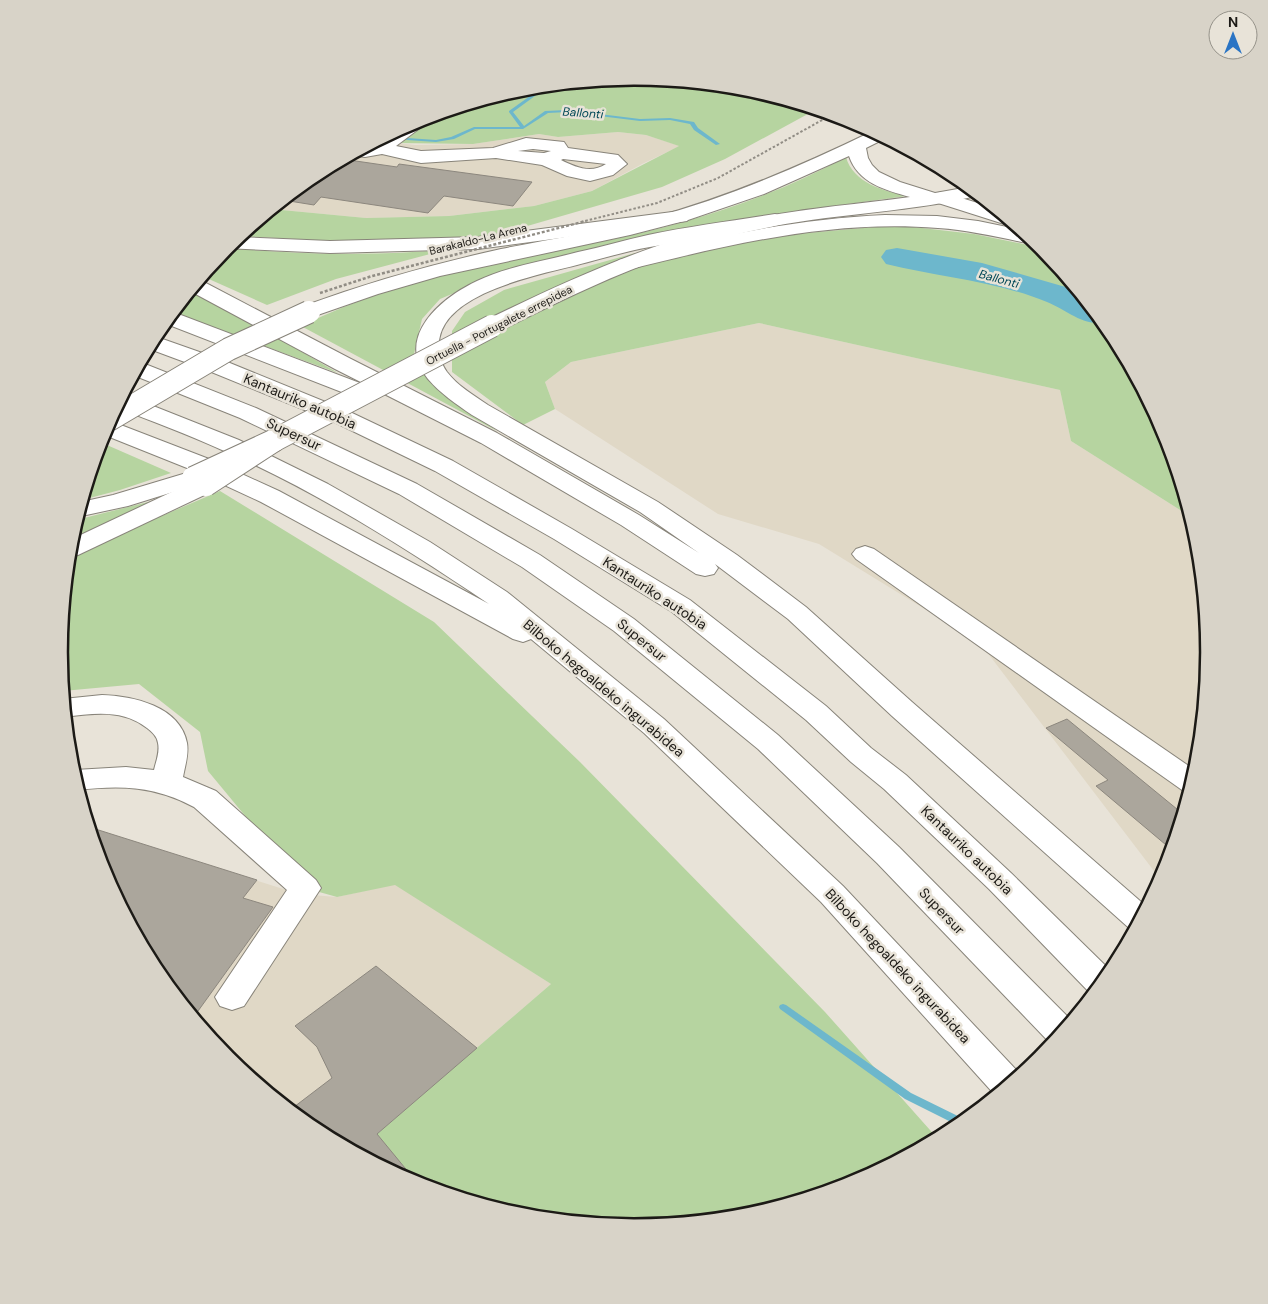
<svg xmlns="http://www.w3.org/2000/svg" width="1268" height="1304" font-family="'DM Sans',sans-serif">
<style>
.built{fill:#e0d8c6}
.green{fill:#b6d4a0}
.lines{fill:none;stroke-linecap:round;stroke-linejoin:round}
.stream{fill:#6db7cc;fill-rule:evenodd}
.river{fill:#6db7cc;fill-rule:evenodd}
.building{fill:#aba69c;stroke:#8c877e}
.minor-casing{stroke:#88847a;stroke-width:2}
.major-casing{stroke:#88847a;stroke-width:2}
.highway-casing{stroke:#88847a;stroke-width:2}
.minor{fill:#fff;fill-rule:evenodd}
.major{fill:#fff;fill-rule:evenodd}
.highway{fill:#fff;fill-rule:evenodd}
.minor-bridge-casing{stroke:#88847a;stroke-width:24;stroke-linecap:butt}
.highway-bridge-casing{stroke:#88847a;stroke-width:24;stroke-linecap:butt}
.path-bridge-far1{stroke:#918d85;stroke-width:2;stroke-dasharray:2.5 2;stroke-linecap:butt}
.path-bridge{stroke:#918d85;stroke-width:2.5;stroke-dasharray:3 2;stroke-linecap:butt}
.minor-bridge{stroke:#fff;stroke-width:22}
.highway-bridge{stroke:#fff;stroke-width:22}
.labels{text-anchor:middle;stroke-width:5;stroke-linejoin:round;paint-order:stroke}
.far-street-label{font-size:11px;fill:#1c1a16;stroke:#e8e3d8}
.far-water-label{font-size:12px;font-style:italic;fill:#024857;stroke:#e8e3d8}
.street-label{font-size:14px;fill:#1c1a16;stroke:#e8e3d8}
.rim{fill:none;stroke:#1c1a16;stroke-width:2.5}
</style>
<rect width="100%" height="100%" fill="#e8e3d8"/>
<g class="built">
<polygon points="452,109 397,143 415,145 473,144 539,134 558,137 618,132 646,135 680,146 642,164 592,191 534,206 449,216 366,218 271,209 315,174 414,120"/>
<polygon points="759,323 1060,390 1071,441 1188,515 1190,514 1198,540 1209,652 1198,764 1162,878 1154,871 980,643 819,544 718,514 555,409 545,382 571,362"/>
<polygon points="89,827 299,894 337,897 395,884 551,984 377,1134 409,1173 403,1178 314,1130 227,1059 156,971 102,872"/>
</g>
<g class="green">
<polygon points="634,77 747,88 817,109 725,159 662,187 510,231 469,238 349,242 239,236 271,209 366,218 449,216 534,206 592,191 679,146 646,135 618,132 558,137 539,134 473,144 396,143 452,109 522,88"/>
<path d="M846 157C853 183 884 191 907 196L790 212 653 236 485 280 440 299 422 319 414 354 436 387 497 431 301 326C358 298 422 279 484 264 522 255 561 250 600 242 685 225 769 199 846 157Z"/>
<polygon points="896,225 974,234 1043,248 1112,333 1166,432 1190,514 1188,515 1071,441 1060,390 759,323 571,362 545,382 555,409 523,425 452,372 452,331 465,312 504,290 635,253 693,252 796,234"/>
<path d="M225 248C299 254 375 257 449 249L336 279 267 305 202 276Z"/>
<polygon points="191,290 242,317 338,373 172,312"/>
<polygon points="100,442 171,473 120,490 82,500"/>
<polygon points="220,491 434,622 580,762 825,1012 938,1139 854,1184 746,1216 634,1227 521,1216 417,1184 377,1134 551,984 395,885 337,897 305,888 208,771 200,732 139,684 63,691 59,652 68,556"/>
<polygon points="152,501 70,542 76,520"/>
</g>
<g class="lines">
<g class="stream">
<polygon points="550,85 513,112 524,126 545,111 567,110 640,119 670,118 694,122 698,128 720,144 716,145 694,130 690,124 670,120 640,121 567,112 548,113 523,129 475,129 454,139 436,142 407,140 387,135 390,133 407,138 436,140 451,137 474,127 520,127 509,112 509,111 544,86"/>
<polygon points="783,1004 786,1005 911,1093 966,1120 959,1126 905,1099 780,1009 779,1007 780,1005"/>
</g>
<path class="river" d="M897 248 982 263 1069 288 1080 293 1104 322C1084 327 1065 309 1047 302 996 281 939 277 886 264L881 257 886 250Z"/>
</g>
<g class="building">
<polygon points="342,159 397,167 399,164 532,182 513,206 444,196 428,213 321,197 314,205 283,200 315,174"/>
<polygon points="1067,719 1183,814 1172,850 1096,786 1108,780 1046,728"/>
<polygon points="89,827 257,880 243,898 273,907 193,1018 156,971 102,872"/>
<polygon points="376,966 477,1048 377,1134 419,1185 314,1130 290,1110 332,1078 317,1047 295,1026"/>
</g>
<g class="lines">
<g class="minor-casing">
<g id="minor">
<path d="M429 116 431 118 428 122 396 146 421 151 493 148 526 138 564 142 568 148 618 155 627 164 613 175 590 181 567 176 542 165 496 158 421 163 382 154 365 157 350 155 365 146 376 145 390 133 414 120ZM533 149 551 151 544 153 518 151ZM563 159 606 164C591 174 575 167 561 160Z"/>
<path d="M873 131 886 138 866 148 868 158 872 165 879 172 900 182 935 193 969 187 980 195C913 212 843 213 774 226 677 245 588 286 500 331L492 332 484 331 481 326 484 321C566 281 649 243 738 222 794 209 852 205 910 197 885 190 858 183 849 156L764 194 688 220 630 235 440 276 378 294 309 318 301 317 298 312 301 307C366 283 433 264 501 249 551 239 602 231 652 218 729 197 801 166 873 131Z"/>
<polygon points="193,471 202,473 205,478 202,483 128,506 77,517 81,502 113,495"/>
<polygon points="865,546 874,549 1196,771 1190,792 1182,790 856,559 852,554 856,549"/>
<path d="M102 695C133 696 180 706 187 743 189 754 185 766 183 777L216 791 316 880 321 888 244 1006 232 1010 220 1006 215 997 287 890 194 807C155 786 121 785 78 790L72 771 75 770 126 767 154 770C156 761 160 752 158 743 157 736 152 732 147 728 123 709 94 713 65 717L63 699Z"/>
</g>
</g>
<g class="major-casing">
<g id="major">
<polygon points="942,192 997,209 1014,223 1008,225 1001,223 935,202 932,198 935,194"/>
<path d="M885 215 937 216 978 221 1022 230 1037 243 1032 244C1001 238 970 230 938 228 832 219 728 245 626 270L619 268 616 264 619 260C707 238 794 219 885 215Z"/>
</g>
</g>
<g class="highway-casing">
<g id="highway">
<polygon points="680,211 687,213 690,217 687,221 478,249 330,253 225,248 237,237 330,241 478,237"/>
<path d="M775 214 782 216 785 220 782 224C739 235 694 239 650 247 626 251 601 259 577 265 538 275 436 294 439 347 440 356 441 364 447 372 458 386 473 395 488 405L658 502 737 555 806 607 912 702 1147 907 1135 930 1129 928 892 716 788 619 715 564 718 568 714 574 705 576 696 574 621 525 481 443 335 369 190 291 199 280 202 281 351 359 497 433 639 515 699 553 640 512 472 415C456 404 441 394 428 379 394 337 441 298 477 281 508 266 545 261 578 252 602 247 625 240 648 235 690 226 733 221 775 214Z"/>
<polygon points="173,312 373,388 376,393 373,398 365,400 357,398 164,323"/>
<polygon points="154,336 225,361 350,412 453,461 572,529 690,600 826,706 871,748 906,775 1011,873 1112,972 1094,994 1090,993 989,889 884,789 851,762 806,720 672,612 554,539 435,471 334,422 209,371 147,348"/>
<polygon points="140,362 256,408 417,484 540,555 634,619 778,735 899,847 1072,1021 1053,1044 1050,1043 877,863 758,749 614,631 522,567 399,494 240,418 133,375"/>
<path d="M123 394 239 440 328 484 430 542 507 592 664 719 843 886 1021 1075 995 1095 821 902 644 733 531 639 523 642 513 639 261 502 192 470 102 434 108 421 113 422 209 459 279 491 489 604C404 547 316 491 222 450 187 434 151 421 116 407Z"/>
<polygon points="206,478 215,480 218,485 215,490 78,555 68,557 70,540 197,480"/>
</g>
</g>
<use href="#minor" class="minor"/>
<use href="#major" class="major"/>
<use href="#highway" class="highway"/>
<g class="minor-bridge-casing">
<g id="minor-bridge">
<polyline points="109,420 229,349 309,312"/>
<polyline points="193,478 275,440 492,326"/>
</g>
</g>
<g class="highway-bridge-casing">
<polyline id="highway-bridge" points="206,485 275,440"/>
</g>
<polyline class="path-bridge-far1" points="581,222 657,203 718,178 833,114"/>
<polyline class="path-bridge" points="320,293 372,276 586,221"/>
<use href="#minor-bridge" class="minor-bridge"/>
<use href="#highway-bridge" class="highway-bridge"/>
</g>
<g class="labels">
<g class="far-street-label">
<text transform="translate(478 239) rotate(-14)" y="4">Barakaldo-La Arena</text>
<text transform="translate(499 325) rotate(-27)" y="4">Ortuella - Portugalete errepidea</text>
</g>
<g class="far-water-label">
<text transform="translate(583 113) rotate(4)" y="4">Ballonti</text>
<text transform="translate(999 279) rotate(15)" y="4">Ballonti</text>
</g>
<g class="street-label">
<text transform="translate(300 401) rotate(23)" y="5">Kantauriko autobia</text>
<text transform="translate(294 434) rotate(25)" y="5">Supersur</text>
<text transform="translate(655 593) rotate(33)" y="5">Kantauriko autobia</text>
<text transform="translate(642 640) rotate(39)" y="5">Supersur</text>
<text transform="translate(604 688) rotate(40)" y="5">Bilboko hegoaldeko ingurabidea</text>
<text transform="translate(967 850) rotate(44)" y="5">Kantauriko autobia</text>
<text transform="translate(942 911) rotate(46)" y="5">Supersur</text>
<text transform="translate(898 966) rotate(47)" y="5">Bilboko hegoaldeko ingurabidea</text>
</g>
</g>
<path d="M0 0H1268V1304H0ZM68 652a566 566 0 1 1 1132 0a566 566 0 1 1-1132 0Z" fill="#d8d3c8" fill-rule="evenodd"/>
<path class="rim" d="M68 652a566 566 0 1 1 1132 0a566 566 0 1 1-1132 0Z"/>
<g transform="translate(1233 35)"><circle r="24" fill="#e8e3d8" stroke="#96938a"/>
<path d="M0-4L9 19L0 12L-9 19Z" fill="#2a74c4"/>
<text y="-8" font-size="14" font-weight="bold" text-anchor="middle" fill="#1c1a16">N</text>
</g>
</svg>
